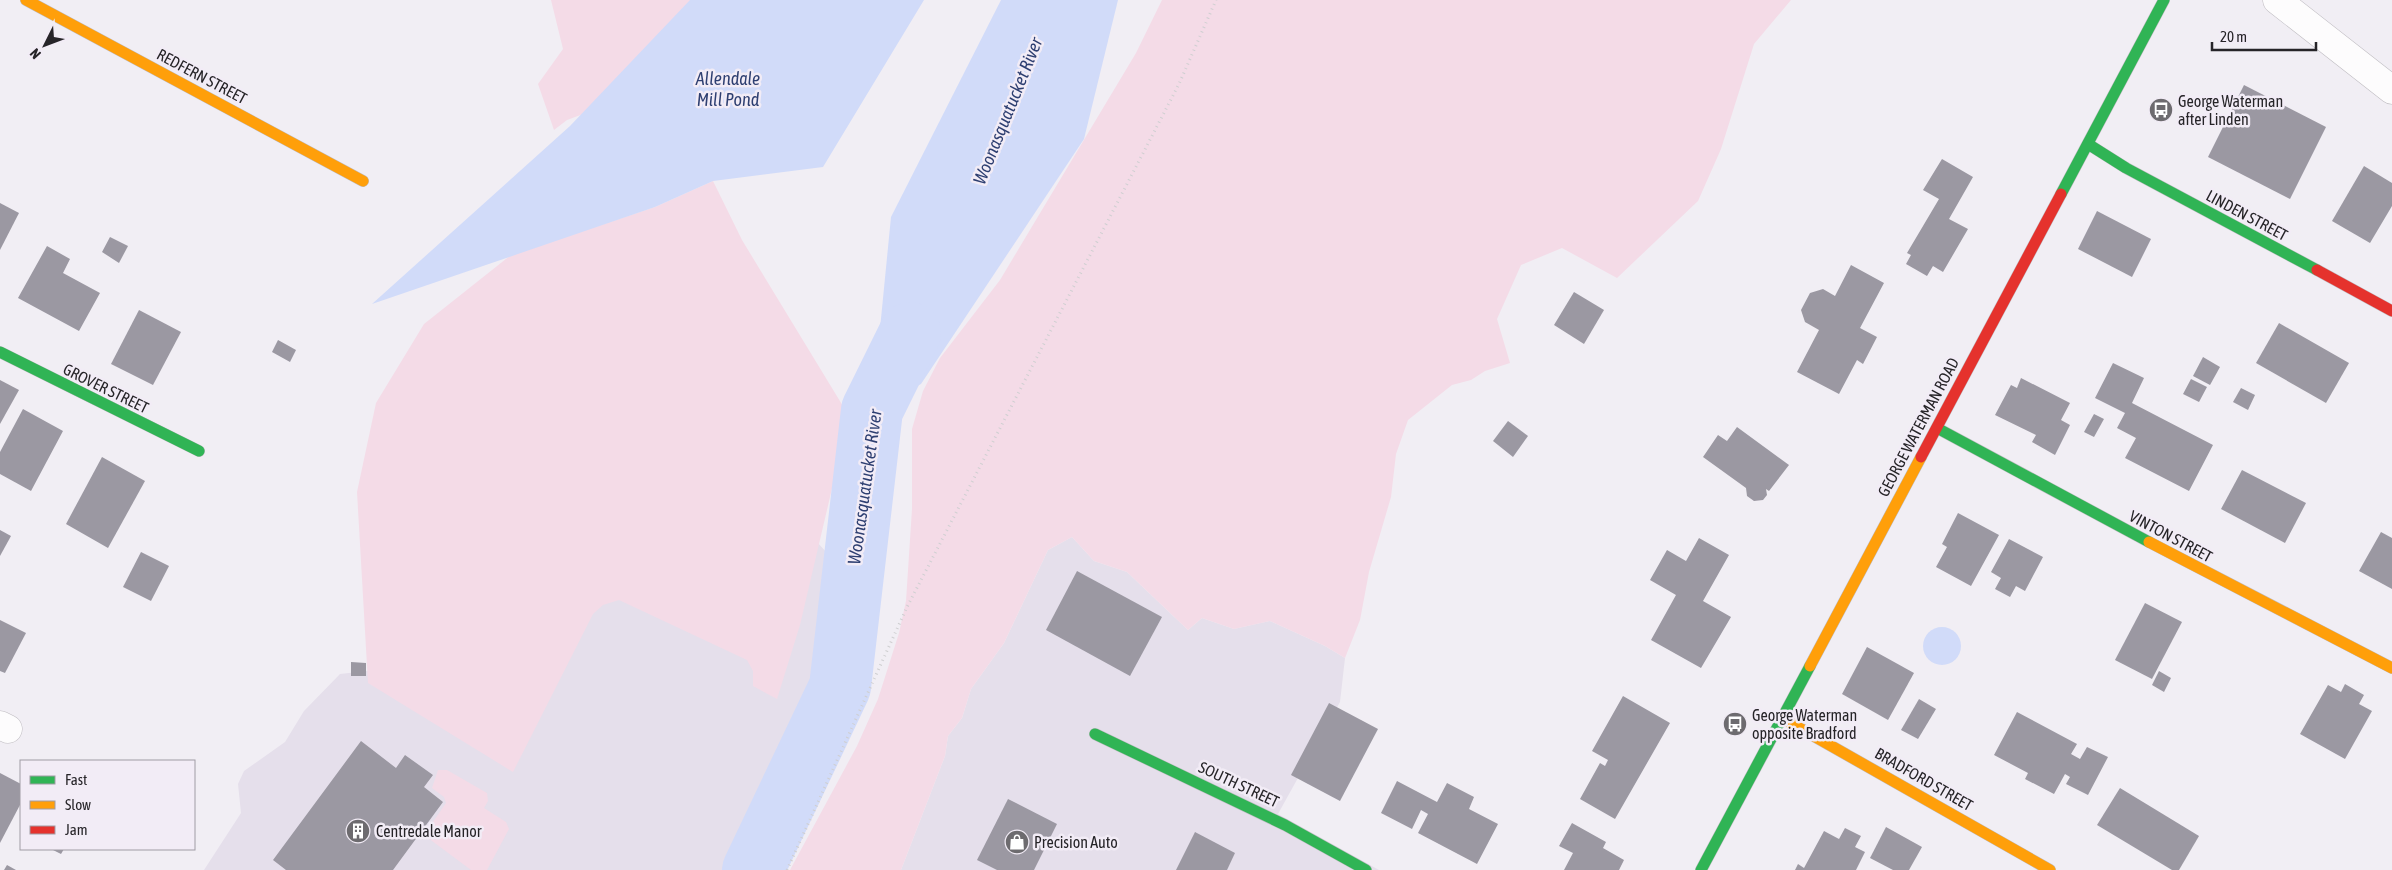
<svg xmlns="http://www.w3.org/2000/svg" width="2392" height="870" font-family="'Asap Condensed',sans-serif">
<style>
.built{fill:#e5dfeb}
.green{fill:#f4dbe7}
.water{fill:#d1dbf9}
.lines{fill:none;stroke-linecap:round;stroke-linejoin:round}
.river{stroke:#d1dbf9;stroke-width:62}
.building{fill:#9b98a2}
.street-casing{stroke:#bfbcc1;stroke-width:29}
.fast-casing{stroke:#bfbcc1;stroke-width:12}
.slow-casing{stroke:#bfbcc1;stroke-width:12}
.jam-casing{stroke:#bfbcc1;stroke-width:12}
.path{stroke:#cfcfd1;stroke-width:3;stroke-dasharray:1 4;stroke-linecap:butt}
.street{stroke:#fdfcfd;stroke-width:28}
.fast{stroke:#30b455;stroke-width:11}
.slow{stroke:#ff9f0a;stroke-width:11}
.jam{stroke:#e5322d;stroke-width:11}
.labels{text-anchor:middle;stroke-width:5;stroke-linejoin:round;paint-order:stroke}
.street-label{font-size:16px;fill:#262428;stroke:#f2ecf6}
.poi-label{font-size:16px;fill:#262428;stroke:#f2ecf6;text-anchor:start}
.water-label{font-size:18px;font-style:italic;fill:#2e3f71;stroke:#f2ecf6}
</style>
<rect width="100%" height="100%" fill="#f1eef4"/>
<g class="built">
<polygon points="1072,537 1094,561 1127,572 1188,630 1202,618 1234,629 1270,621 1325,646 1345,658 1340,702 1278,814 1379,870 901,870 945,756 948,736 962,718 971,689 1004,643 1048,550"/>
<polygon points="817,542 861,590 861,600 827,707 814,739 784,795 739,870 204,870 241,813 238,784 244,771 285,742 304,711 340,674 367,671 377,662"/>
</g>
<g class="green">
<polygon points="551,0 793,0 602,107 567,120 554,130 538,84 563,49"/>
<polygon points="1162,0 1791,0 1754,44 1721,149 1698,201 1617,278 1562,248 1521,265 1497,319 1510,363 1485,371 1471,380 1452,385 1408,420 1396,454 1391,497 1369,572 1360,620 1345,658 1325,646 1270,621 1234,629 1202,618 1188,630 1127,572 1094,561 1072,537 1048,550 1004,643 971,689 962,718 948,736 945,756 901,870 790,870 857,746 878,699 899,633 906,601 912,509 912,429 923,391 940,358 1000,280 1136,53"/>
<polygon points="713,181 742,240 849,416 800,625 777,699 753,686 753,671 747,660 619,600 603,605 593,614 513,772 368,683 357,492 376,403 424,324 511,255 655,207"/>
<polygon points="438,770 447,770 487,793 488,801 484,808 506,822 509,829 487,870 471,870 424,835 446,803 444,797 432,788"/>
</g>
<g class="water">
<polygon points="690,0 924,0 823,167 713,181 655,207 372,304 570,126"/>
<polygon points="1001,0 1118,0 1084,139 921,384 872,410 891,217"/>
<circle cx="1942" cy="646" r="19"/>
</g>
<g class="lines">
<polyline class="river" points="753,870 840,687 872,410 910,333"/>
</g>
<g class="building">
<polygon points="2244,85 2326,127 2290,199 2208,157"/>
<polygon points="1942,159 1973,177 1949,219 1968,229 1943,272 1933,266 1927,276 1906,264 1911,255 1907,253 1939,199 1923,190"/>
<polygon points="2364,166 2392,183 2392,206 2370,243 2332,221"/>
<polygon points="0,203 19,213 0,250"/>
<polygon points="2097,211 2151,239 2132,277 2078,249"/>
<polygon points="110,237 128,246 119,263 102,252"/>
<polygon points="47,246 70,259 63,273 100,293 79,331 18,298"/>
<polygon points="1851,265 1884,283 1860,328 1877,337 1863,364 1857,360 1839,394 1797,372 1819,330 1805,322 1801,310 1810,293 1823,289 1835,296"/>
<polygon points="1574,292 1604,310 1584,344 1554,325"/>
<polygon points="139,310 181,332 153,385 111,364"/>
<polygon points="2279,323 2349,363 2326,403 2256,363"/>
<polygon points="278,340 296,350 290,362 272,352"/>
<polygon points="2203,357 2220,367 2210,385 2193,376"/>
<polygon points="2113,363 2144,378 2132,403 2213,445 2189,491 2125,458 2136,438 2117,428 2125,413 2095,398"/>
<polygon points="2021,378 2070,403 2061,420 2070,425 2055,455 2032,442 2036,435 1995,415 2011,385 2017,388"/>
<polygon points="2191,379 2207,387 2199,402 2183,394"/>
<polygon points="0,380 19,390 0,424"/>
<polygon points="2241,388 2255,395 2248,410 2233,402"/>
<polygon points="23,409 63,431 31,491 0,474 0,452"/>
<polygon points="2094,414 2104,419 2094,437 2084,432"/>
<polygon points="1508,421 1528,436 1513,457 1493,441"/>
<polygon points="1737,427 1789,465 1769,491 1766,489 1767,495 1763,500 1754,501 1747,496 1746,488 1703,457 1718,435 1727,441"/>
<polygon points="102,457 145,481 108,548 66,524"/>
<polygon points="2242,470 2306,503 2285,543 2221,509"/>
<polygon points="1958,513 1999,535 1971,586 1936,567 1947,547 1942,544"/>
<polygon points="0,530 11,536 0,556"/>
<polygon points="2381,532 2392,538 2392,589 2359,571"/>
<polygon points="1699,538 1729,555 1703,601 1731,617 1701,668 1651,640 1676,595 1650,580 1667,550 1686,561"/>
<polygon points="2009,539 2043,557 2025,591 2016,586 2010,597 1995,589 2001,578 1991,572"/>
<polygon points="141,552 169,566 151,601 123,587"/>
<polygon points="1077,571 1162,617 1130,676 1046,630"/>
<polygon points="2145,603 2182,622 2152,679 2115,660"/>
<polygon points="0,620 26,633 5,673 0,671"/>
<polygon points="1867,647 1914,673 1888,720 1842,694"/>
<polygon points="351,662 366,663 366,676 351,676"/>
<polygon points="2159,671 2171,678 2164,692 2152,685"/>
<polygon points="2345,684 2364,695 2359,704 2372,711 2345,759 2300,734 2328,685 2341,692"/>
<polygon points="1623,696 1670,723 1615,819 1580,799 1600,763 1605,766 1608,760 1592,751"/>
<polygon points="1919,699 1936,709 1918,739 1901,730"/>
<polygon points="1329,703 1378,729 1340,801 1291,775"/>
<polygon points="2017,712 2077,744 2071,754 2080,759 2087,747 2108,757 2088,795 2066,784 2070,777 2065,774 2054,794 2025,779 2028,773 1994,755"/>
<polygon points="361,741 396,768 405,755 433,775 424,787 443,802 393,870 286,870 273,860"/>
<polygon points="0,773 21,784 21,803 0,843"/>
<polygon points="1397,781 1437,802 1447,783 1474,797 1469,809 1498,824 1477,864 1418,833 1428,814 1421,810 1412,829 1381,813"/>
<polygon points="2120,788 2199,836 2179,870 2172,870 2097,825"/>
<polygon points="1008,799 1057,824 1034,870 997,870 977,860"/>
<polygon points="1572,823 1606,842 1603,848 1624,860 1619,870 1564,870 1573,853 1559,846"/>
<polygon points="1886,827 1922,847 1909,870 1893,870 1870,858"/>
<polygon points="1845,828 1861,836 1855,847 1865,852 1856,870 1795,870 1798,864 1804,868 1824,831 1839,839"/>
<polygon points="1195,832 1235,853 1227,870 1176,870"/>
<polygon points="51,849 64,849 61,854"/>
<polygon points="7,865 16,870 4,870"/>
</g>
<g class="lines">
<g class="street-casing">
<g id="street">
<polyline points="2277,0 2392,90"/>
<polyline points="0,725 8,729"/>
</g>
</g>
<g class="fast-casing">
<g id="fast">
<polyline points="2088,144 2126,168 2317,270"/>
<polyline points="2061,194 2164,0"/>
<polyline points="0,352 199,451"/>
<polyline points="1937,428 2149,542"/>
<polyline points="1095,734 1285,825 1366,870"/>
<polyline points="1701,870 1810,666"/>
</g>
</g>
<g class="slow-casing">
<g id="slow">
<polyline points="26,0 363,181"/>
<polyline points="2149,542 2392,668"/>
<polyline points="1810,666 1921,457"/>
<polyline points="1782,718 2050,870"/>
</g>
</g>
<g class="jam-casing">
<g id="jam">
<polyline points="2317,270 2392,311"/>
<polyline points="1921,457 2061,194"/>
</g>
</g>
<polyline class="path" points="787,870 907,607 1179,84 1216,0"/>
<use href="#street" class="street"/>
<use href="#fast" class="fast"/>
<use href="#slow" class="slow"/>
<use href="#jam" class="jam"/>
</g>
<defs>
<g id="bus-disc" transform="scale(1.25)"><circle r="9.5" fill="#6d6b6f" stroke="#f2ecf6"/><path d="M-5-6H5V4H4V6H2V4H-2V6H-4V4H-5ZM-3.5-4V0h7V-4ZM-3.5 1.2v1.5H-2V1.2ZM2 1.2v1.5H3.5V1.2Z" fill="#fff"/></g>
<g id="building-disc" transform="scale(1.25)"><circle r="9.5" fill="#6d6b6f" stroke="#f2ecf6"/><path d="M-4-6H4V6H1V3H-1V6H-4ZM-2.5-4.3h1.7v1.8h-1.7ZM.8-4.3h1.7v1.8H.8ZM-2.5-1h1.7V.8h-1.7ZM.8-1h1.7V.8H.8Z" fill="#fff"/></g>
<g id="shop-disc" transform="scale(1.25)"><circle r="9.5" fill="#6d6b6f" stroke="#f2ecf6"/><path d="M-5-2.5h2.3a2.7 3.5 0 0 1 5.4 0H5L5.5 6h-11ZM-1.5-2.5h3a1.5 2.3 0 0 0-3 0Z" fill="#fff"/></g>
</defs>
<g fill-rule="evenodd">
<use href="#bus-disc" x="2161" y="110"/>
<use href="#bus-disc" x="1735" y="724"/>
<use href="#building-disc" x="358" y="831"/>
<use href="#shop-disc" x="1017" y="842"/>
</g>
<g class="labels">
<g class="street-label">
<text transform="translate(202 76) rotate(28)" y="6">REDFERN STREET</text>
<text transform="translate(2247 215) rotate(28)" y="6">LINDEN STREET</text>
<text transform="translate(106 388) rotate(26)" y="6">GROVER STREET</text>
<text transform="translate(1918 427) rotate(-62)" y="6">GEORGE WATERMAN ROAD</text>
<text transform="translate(2171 536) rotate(28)" y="6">VINTON STREET</text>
<text transform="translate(1924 779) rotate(30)" y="6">BRADFORD STREET</text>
<text transform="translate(1239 784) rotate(25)" y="6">SOUTH STREET</text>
</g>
<g class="poi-label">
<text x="2178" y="107">George Waterman<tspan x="2178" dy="18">after Linden</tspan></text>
<text x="1752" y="721">George Waterman<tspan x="1752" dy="18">opposite Bradford</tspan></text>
<text x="376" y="837">Centredale Manor</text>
<text x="1034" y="848">Precision Auto</text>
</g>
<g class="water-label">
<text x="728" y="85">Allendale<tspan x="728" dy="21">Mill Pond</tspan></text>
<text transform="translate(1008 111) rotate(-68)" y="6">Woonasquatucket River</text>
<text transform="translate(865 487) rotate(-82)" y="6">Woonasquatucket River</text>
</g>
</g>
<rect x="20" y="760" width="175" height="90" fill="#f2ecf6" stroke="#a09ca4"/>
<rect x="30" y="776" width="25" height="8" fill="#30b455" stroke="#a09ca4"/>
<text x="65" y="785" font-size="15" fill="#262428">Fast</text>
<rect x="30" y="801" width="25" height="8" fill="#ff9f0a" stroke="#a09ca4"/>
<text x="65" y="810" font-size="15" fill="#262428">Slow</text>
<rect x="30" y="826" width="25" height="8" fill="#e5322d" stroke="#a09ca4"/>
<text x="65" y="835" font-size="15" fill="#262428">Jam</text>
<g transform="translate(45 45) rotate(228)" stroke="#f2ecf6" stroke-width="4" paint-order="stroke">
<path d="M0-4L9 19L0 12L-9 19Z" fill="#262428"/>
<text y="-8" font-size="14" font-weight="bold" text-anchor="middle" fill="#262428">N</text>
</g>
<path d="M2212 42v8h104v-8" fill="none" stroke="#262428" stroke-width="2.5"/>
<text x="2220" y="42" font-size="15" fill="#262428" stroke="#f2ecf6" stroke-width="4" paint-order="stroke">20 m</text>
</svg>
